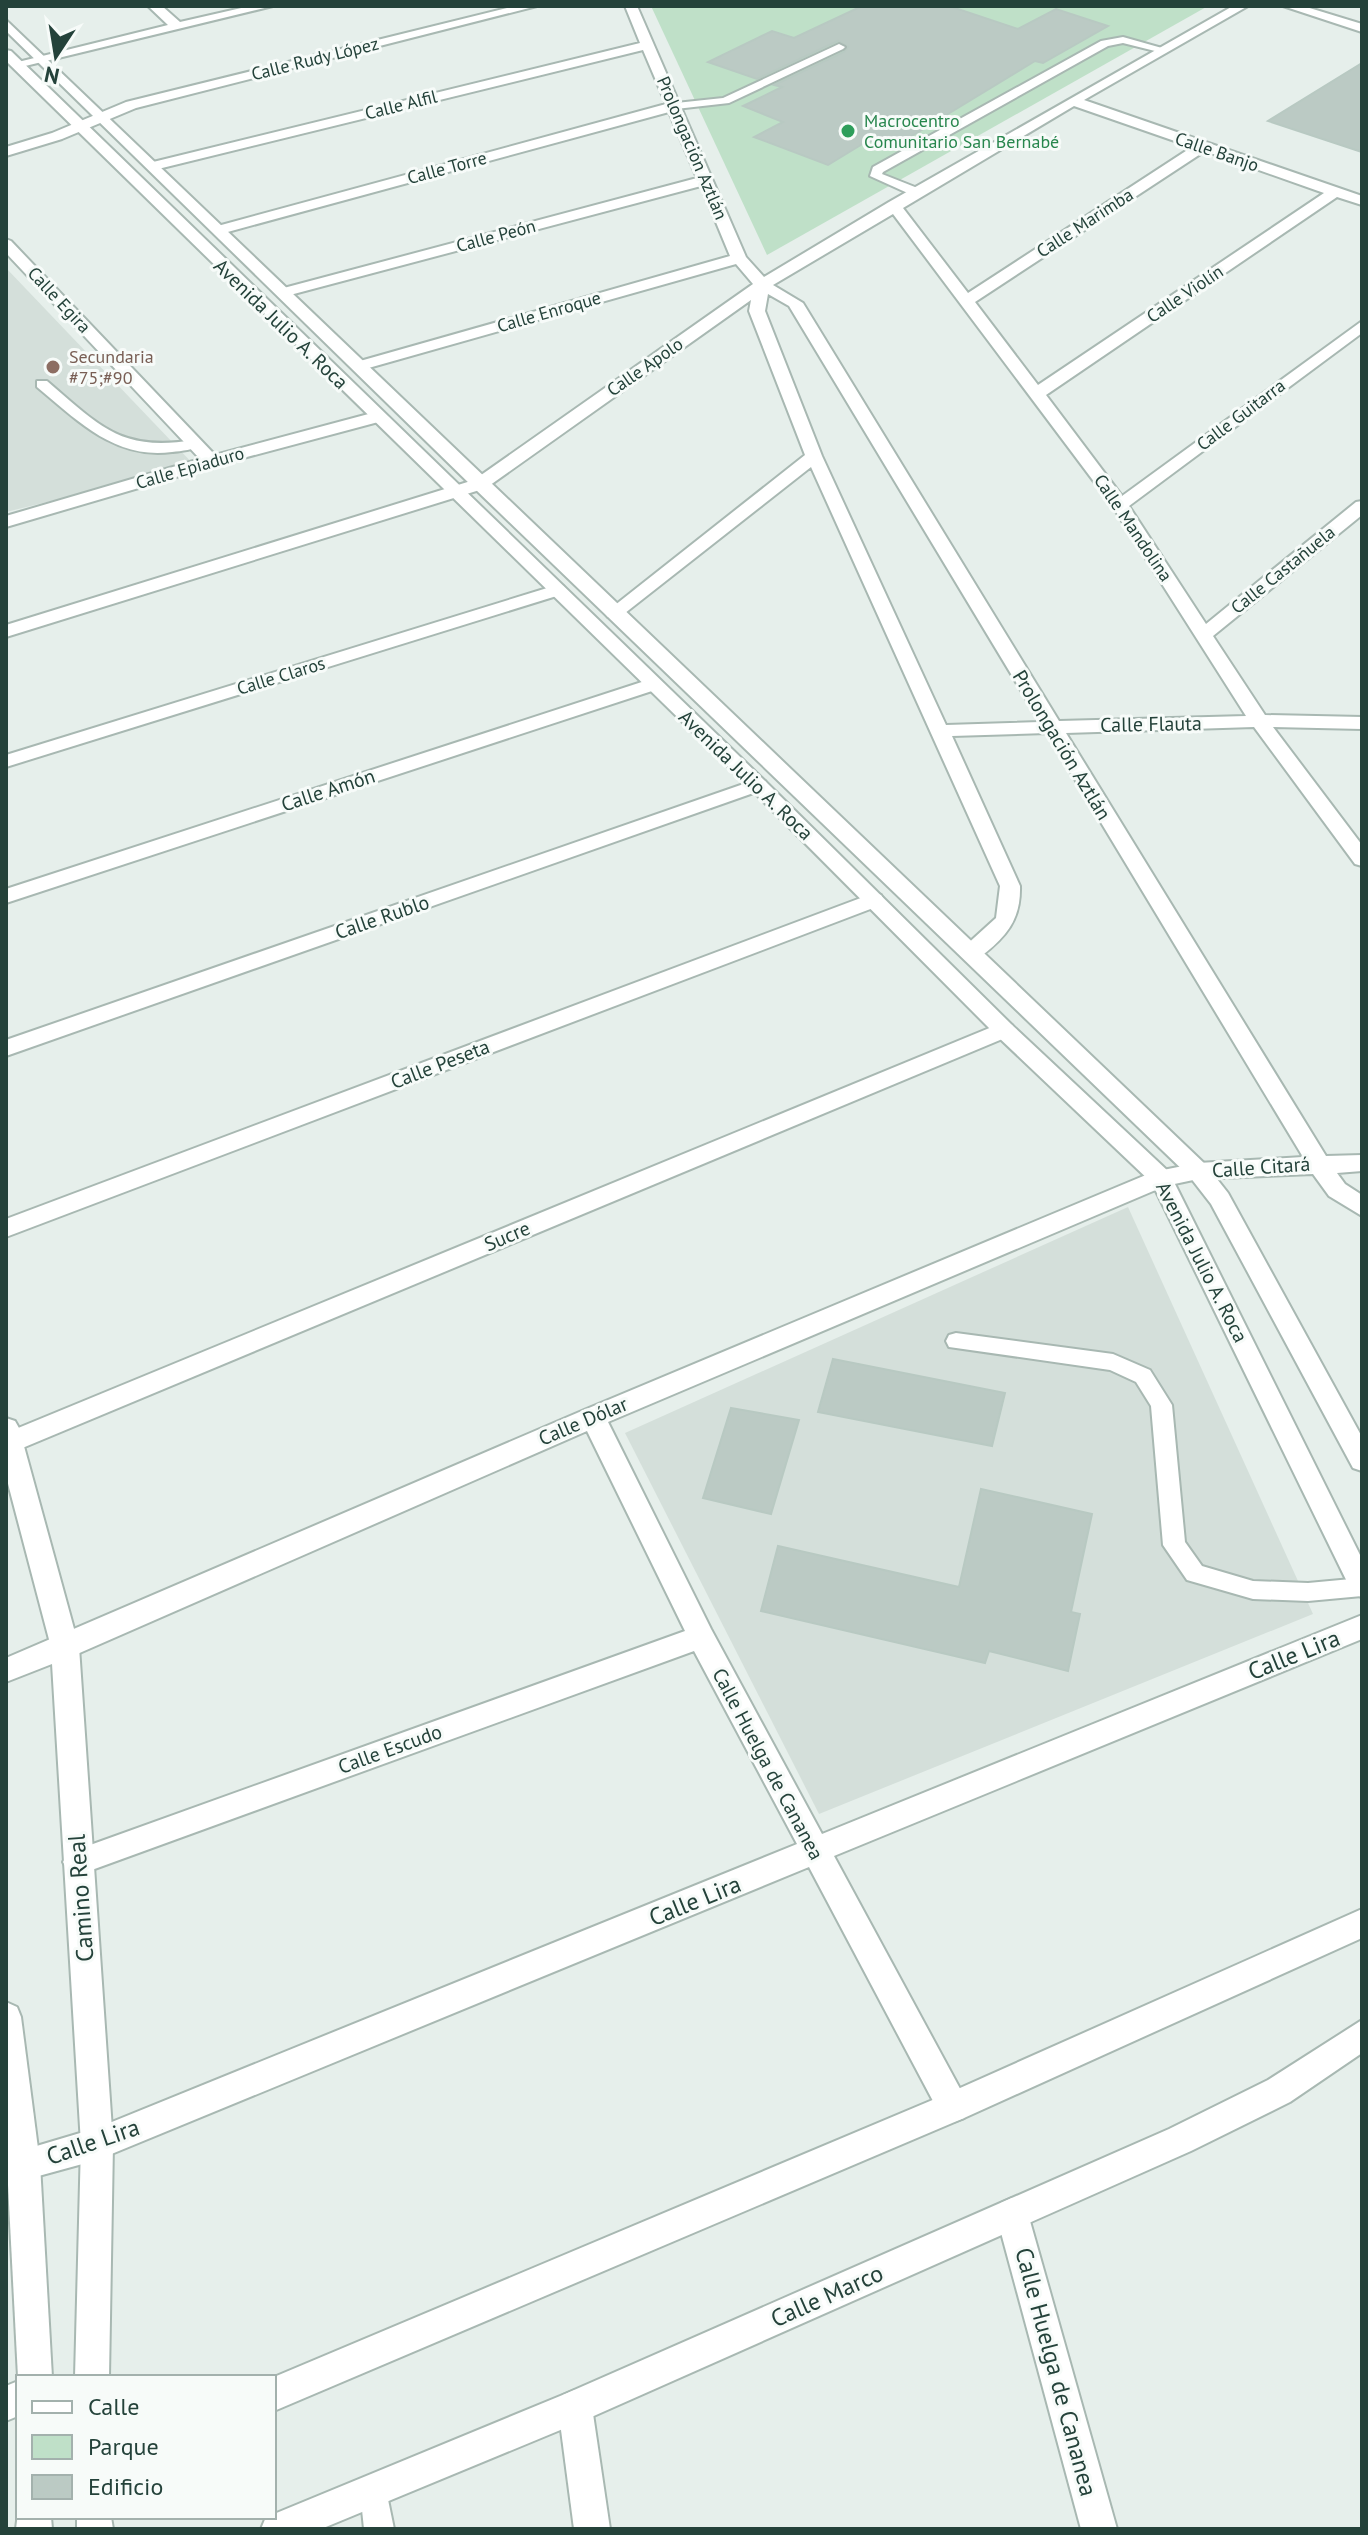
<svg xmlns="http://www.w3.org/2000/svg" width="1368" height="2535" font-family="'PT Sans',sans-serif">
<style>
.built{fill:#d4dfda}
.green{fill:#bfe0c8}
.building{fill:#bbcac4;stroke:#b8c9c2;stroke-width:2}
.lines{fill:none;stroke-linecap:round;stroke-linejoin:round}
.service-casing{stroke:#a8b8b2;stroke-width:4}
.minor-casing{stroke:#a8b8b2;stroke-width:4}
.tertiary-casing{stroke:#a8b8b2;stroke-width:4}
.service{fill:#fff;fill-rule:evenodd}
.minor{fill:#fff;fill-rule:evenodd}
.tertiary{fill:#fff;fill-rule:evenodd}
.leisure-dot{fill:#2e9e5b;stroke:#f7fbf9;stroke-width:3}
.education-dot{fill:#8d6e63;stroke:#f7fbf9;stroke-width:3}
.labels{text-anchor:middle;stroke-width:6;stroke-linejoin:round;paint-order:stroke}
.far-street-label{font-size:18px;fill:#24423a;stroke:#f7fbf9}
.far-leisure-label{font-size:18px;fill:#27864d;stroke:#f7fbf9;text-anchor:start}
.far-education-label{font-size:18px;fill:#785e54;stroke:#f7fbf9;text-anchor:start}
.street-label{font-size:20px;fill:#24423a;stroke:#f7fbf9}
.near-street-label{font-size:24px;fill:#24423a;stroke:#f7fbf9}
</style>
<rect width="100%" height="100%" fill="#e6efeb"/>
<g class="built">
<polygon points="6,268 195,466 6,512"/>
<polygon points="1128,1207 1313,1614 819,1814 625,1433"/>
</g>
<polygon class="green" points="651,6 1208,6 767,255"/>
<g class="building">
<polygon points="862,6 949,6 1018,29 1056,9 1108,26 1043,63 1035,61 892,148 869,140 828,165 754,137 783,122 743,106 782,87 774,85 844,52 848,47 838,41 757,79 708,62 772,31 794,38"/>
<polygon points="1362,63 1362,152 1268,121"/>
<polygon points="833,1359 1005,1393 992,1446 818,1412"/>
<polygon points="731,1408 799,1420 771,1514 703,1498"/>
<polygon points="981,1489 1092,1514 1071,1612 1080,1614 1068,1671 989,1651 985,1663 761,1611 778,1546 959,1587"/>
</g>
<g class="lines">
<g class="service-casing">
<g id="service">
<polygon points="1123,37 1169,50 1163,53 1123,43 1108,46 883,172 882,174 920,189 920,195 912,195 870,176 873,167 1101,41"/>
<polygon points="839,44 845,47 843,49 729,103 676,109 670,106 676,103 723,98"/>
<path d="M37 381H47C100 426 120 452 194 440L201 444C194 450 182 451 172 452 115 460 77 420 37 387Z"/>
<polygon points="956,1333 1113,1354 1150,1370 1172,1405 1185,1542 1202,1566 1253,1581 1308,1583 1362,1578 1362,1596 1308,1601 1253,1599 1187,1580 1163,1545 1151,1406 1136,1382 1110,1370 949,1347 946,1341 949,1335"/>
<polygon points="374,2476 384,2480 394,2529 364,2529 360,2490 364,2480"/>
</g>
</g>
<g class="minor-casing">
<g id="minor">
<polygon points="148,6 162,6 180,22 250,6 273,6 17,68 10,64 168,25"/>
<polygon points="515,6 537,6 136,108 62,139 6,156 6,147 52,133 126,102"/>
<path d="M625 6H637L746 257 764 277 889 202 1233 6H1248L1084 100 1362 196V205L1337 197 1046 395 1122 496 1362 321V333L1129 506 1206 624 1356 502 1362 501V515L1213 636 1265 715 1362 717V729L1273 727 1362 845V866L1355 864 1254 727 1066 733 1326 1156 1362 1155V1171L1337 1173 1345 1184 1362 1195V1216L1329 1196 1313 1174 1198 1179 1165 1186 608 1422 711 1629 822 1834 1362 1615V1639L834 1856 964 2096 969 2107 964 2118 953 2122 942 2118 809 1867 97 2160 24 2180 13 2175 8 2164 13 2153 97 2128 797 1844 694 1651 78 1875 68 1871 63 1862 68 1853 685 1631 587 1431 75 1655 6 1682V1658L584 1410 1153 1172 1198 1163 1303 1157 1047 733 952 736 1020 886C1021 920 1006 937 980 957H964L961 952 964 947 996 918 1000 886 811 467 620 617H608L605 613 805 455 749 311 751 300 486 488 6 637V625L474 480 753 284 736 264 365 369 359 371 351 366 353 363 730 256 701 186 290 295 285 297 277 292 280 289 697 178 669 112 224 233H214L212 230 214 227 666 104 643 50 154 170 147 166 149 163 640 43ZM1074 106 1192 147 968 293 903 208ZM1205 151 1324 193 1038 385 975 302ZM893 214 1113 507 1246 716 1059 721 803 303 773 285ZM768 294 789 306 1040 722 946 725 822 456 765 311Z"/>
<polygon points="1283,6 1303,6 1362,24 1362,32"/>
<polygon points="6,239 11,241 215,455 376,412 384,417 382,421 217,465 6,527 6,516 200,459 6,253"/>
<polygon points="557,585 563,586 566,590 563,594 6,767 6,755"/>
<polygon points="651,679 660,685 658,689 6,903 6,889"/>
<polygon points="758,779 765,781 768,785 765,789 6,1056 6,1040"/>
<polygon points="874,893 881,895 884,900 881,905 6,1237 6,1219"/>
<polygon points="1004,1022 1012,1025 1015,1030 1012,1035 20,1449 6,1451 6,1433"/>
<polygon points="1012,2198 1023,2203 1028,2214 1117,2529 1081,2529 996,2214 1001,2203"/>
<polygon points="18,2381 18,2416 6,2421 6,2386"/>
<polygon points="575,2390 587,2395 592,2407 610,2529 574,2529 558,2407 563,2395"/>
</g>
</g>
<g class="tertiary-casing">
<g id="tertiary">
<polygon points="6,20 1206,1165 1228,1193 1362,1437 1362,1471 1353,1468 1211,1204 1190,1177 474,488 6,31"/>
<polygon points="6,50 11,51 765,781 1012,1025 1169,1172 1362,1559 1362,1597 1353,1594 1152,1183 996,1035 751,789 6,61"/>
<polygon points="6,1418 15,1421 19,1428 79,1647 113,2144 109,2377 75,2377 81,2144 51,1647 6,1476"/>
<polygon points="1362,1909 1362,1938 964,2118 274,2411 274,2377 942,2096"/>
<polygon points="6,2002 17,2007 21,2017 40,2164 52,2377 18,2377 6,2146"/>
<polygon points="1362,2020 1362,2053 1290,2102 1191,2151 587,2419 321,2529 261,2529 266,2517 274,2517 274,2514 565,2394 1169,2129 1268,2080"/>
<polygon points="18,2513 18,2517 51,2517 52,2529 16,2529"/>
<polygon points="77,2517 111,2517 113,2529 77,2529"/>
</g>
</g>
<use href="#service" class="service"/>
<use href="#minor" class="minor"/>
<use href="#tertiary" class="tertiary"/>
</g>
<circle class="leisure-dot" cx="848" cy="131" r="8"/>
<circle class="education-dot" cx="53" cy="367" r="8"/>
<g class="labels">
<g class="far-street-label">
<text transform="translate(315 59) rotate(-14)" y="6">Calle Rudy López</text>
<text transform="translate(401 105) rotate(-14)" y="6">Calle Alfil</text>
<text transform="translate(692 148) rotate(67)" y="6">Prolongación Aztlán</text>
<text transform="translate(1217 152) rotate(19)" y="6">Calle Banjo</text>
<text transform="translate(447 168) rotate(-15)" y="6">Calle Torre</text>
<text transform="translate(1085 223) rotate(-33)" y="6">Calle Marimba</text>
<text transform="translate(496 236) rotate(-15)" y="6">Calle Peón</text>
<text transform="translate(1185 294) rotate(-34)" y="6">Calle Violín</text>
<text transform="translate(59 300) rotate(47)" y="6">Calle Egira</text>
<text transform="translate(549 312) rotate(-16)" y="6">Calle Enroque</text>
<text transform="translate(645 367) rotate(-35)" y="6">Calle Apolo</text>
<text transform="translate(1241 415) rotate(-37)" y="6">Calle Guitarra</text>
<text transform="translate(190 468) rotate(-16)" y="6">Calle Epiaduro</text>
<text transform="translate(1133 528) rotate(56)" y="6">Calle Mandolina</text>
<text transform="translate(1283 570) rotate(-39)" y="6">Calle Castañuela</text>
<text transform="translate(281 676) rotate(-17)" y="6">Calle Claros</text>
</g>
<g class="far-leisure-label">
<text x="864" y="127">Macrocentro<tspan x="864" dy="21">Comunitario San Bernabé</tspan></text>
</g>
<g class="far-education-label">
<text x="69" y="363">Secundaria<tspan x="69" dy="21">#75;#90</tspan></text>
</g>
<g class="street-label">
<text transform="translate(281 324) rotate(44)" y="7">Avenida Julio A. Roca</text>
<text transform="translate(1151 724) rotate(-1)" y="7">Calle Flauta</text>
<text transform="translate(1062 745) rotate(59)" y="7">Prolongación Aztlán</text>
<text transform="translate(746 775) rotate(44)" y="7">Avenida Julio A. Roca</text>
<text transform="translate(328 790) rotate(-18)" y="7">Calle Amón</text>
<text transform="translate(382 917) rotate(-19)" y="7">Calle Rublo</text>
<text transform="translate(440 1064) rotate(-21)" y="7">Calle Peseta</text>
<text transform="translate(1261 1167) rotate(-4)" y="7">Calle Citará</text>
<text transform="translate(507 1236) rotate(-23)" y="7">Sucre</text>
<text transform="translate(1202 1262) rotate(63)" y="7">Avenida Julio A. Roca</text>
<text transform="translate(583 1421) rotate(-23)" y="7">Calle Dólar</text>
<text transform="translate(390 1749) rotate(-20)" y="7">Calle Escudo</text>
<text transform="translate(768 1764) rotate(62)" y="7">Calle Huelga de Cananea</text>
</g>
<g class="near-street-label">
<text transform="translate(1294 1655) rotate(-22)" y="8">Calle Lira</text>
<text transform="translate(81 1898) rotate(-94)" y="8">Camino Real</text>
<text transform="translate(695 1901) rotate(-22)" y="8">Calle Lira</text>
<text transform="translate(93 2142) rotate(-19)" y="8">Calle Lira</text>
<text transform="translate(827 2296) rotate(-24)" y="8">Calle Marco</text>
<text transform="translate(1056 2372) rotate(75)" y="8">Calle Huelga de Cananea</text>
</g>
</g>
<rect width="1368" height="2535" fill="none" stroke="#24423a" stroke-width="16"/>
<rect x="16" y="2375" width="260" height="144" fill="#f7fbf9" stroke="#a3b1ad" stroke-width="2"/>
<rect x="32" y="2401" width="40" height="12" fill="#ffffff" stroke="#a3b1ad" stroke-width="2"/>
<text x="88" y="2415" font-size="24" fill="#24423a">Calle</text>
<rect x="32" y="2435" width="40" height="24" fill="#bfe0c8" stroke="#a3b1ad" stroke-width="2"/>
<text x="88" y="2455" font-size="24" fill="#24423a">Parque</text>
<rect x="32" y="2475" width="40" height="24" fill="#bbcac4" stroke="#a3b1ad" stroke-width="2"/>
<text x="88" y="2495" font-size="24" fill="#24423a">Edificio</text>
<g transform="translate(56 56) rotate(192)" stroke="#f7fbf9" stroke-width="6" paint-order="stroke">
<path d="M0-6L14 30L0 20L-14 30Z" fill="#24423a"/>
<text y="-12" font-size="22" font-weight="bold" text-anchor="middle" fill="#24423a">N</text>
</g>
</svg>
